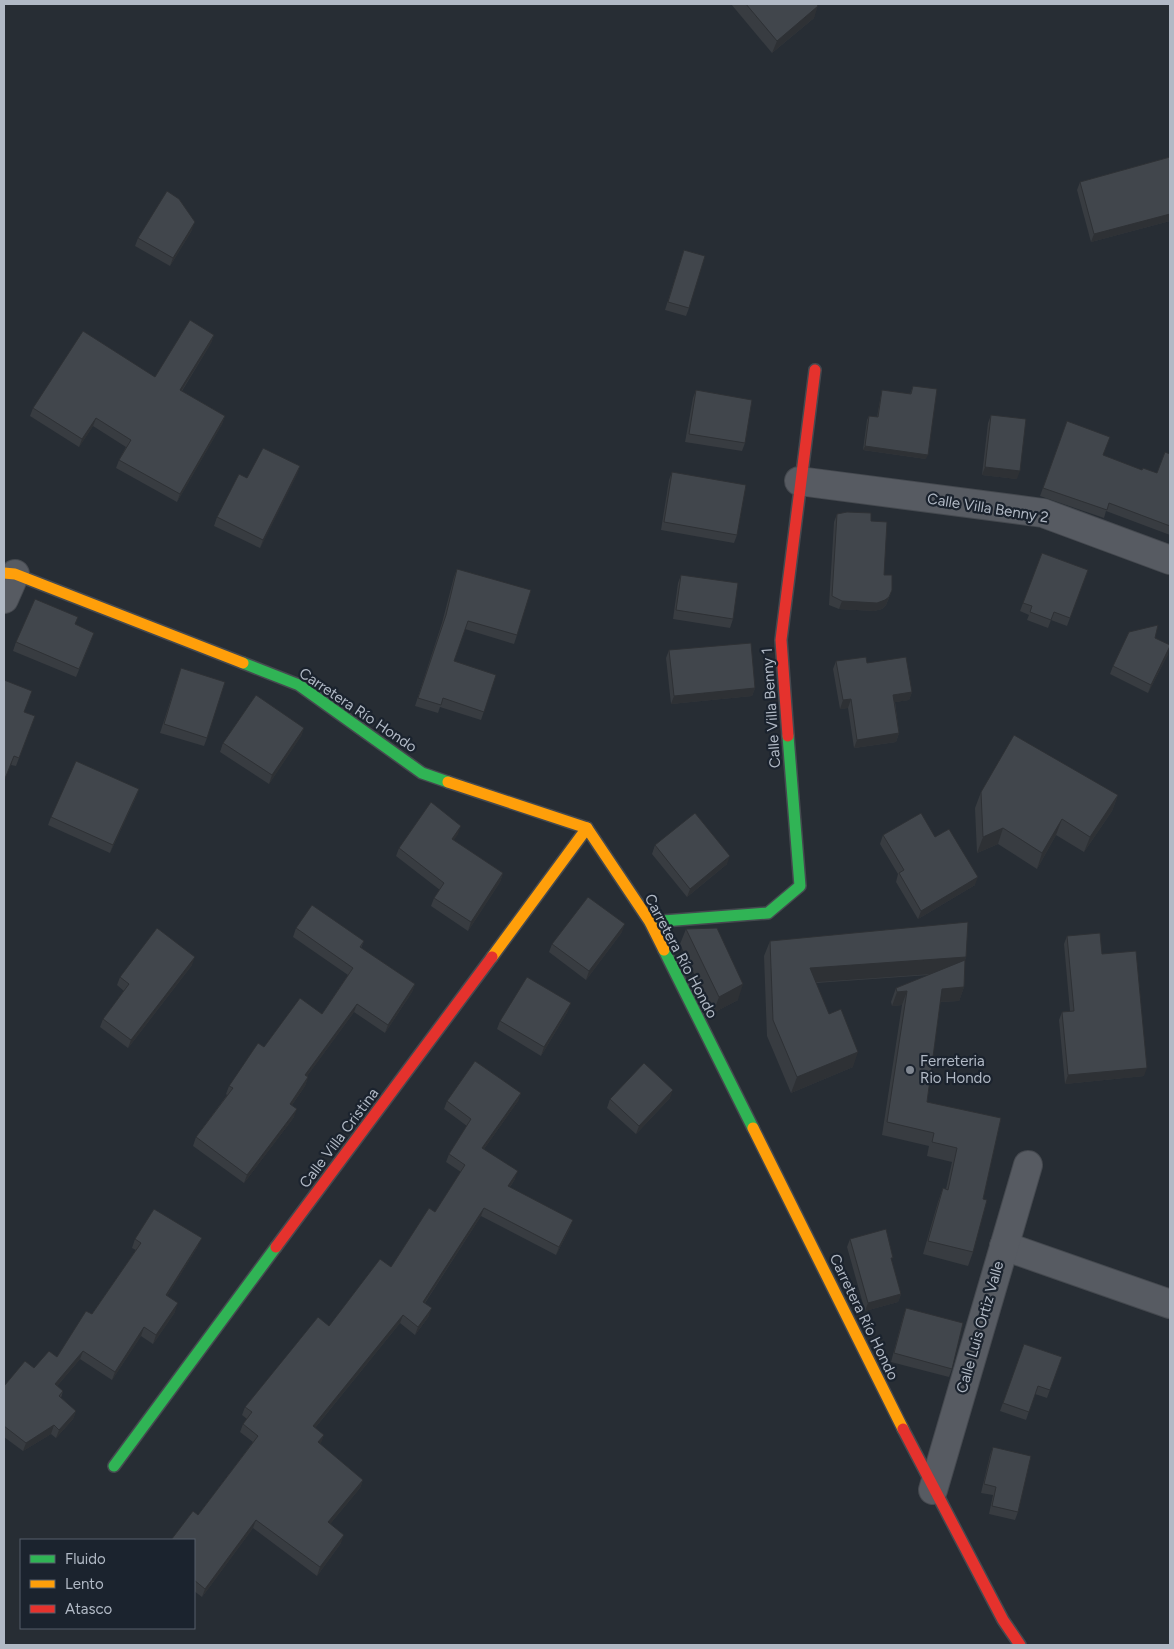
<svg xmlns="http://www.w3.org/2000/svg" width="1174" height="1649" font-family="Figtree,sans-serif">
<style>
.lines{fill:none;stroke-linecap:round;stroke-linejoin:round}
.street-casing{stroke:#45494f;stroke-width:30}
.fast-casing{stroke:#45494f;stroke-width:14}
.slow-casing{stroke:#45494f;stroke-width:14}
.jam-casing{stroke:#45494f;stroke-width:14}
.street{stroke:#575b62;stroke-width:28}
.fast{stroke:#30b455;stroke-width:11}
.slow{stroke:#ff9f0a;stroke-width:11}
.jam{stroke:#e5322d;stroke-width:11}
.wall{fill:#383c41}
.shaded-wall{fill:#2e3135}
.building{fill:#41464c;stroke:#2e3135}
.poi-dot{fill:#818892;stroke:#1b232e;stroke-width:2}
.labels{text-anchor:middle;stroke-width:4.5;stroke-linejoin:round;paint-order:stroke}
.street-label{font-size:15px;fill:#b1b9c5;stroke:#1b232e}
.poi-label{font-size:15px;fill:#b1b9c5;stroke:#1b232e;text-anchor:start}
</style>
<rect width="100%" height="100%" fill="#272d34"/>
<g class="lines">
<g class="street-casing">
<g id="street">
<polyline points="799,481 1043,513 1170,560"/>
<polyline points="4,599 15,574"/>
<polyline points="1004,1246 1170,1304"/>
<polyline points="933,1490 1028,1165"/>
</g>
</g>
<g class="fast-casing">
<g id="fast">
<polyline points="243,663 299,685 422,773 448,782"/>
<polyline points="650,922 768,913 800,886 788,736"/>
<polyline points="664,950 753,1128"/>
<polyline points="114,1466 276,1247"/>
</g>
</g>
<g class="slow-casing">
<g id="slow">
<polyline points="4,573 15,574 243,663"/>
<polyline points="448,782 587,828 650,922 664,950"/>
<polyline points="492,957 587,828"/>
<polyline points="753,1128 903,1429"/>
</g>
</g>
<g class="jam-casing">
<g id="jam">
<polyline points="788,736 781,640 815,370"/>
<polyline points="276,1247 492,957"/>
<polyline points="903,1429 1003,1620 1020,1645"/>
</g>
</g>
<use href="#street" class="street"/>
<use href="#fast" class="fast"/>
<use href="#slow" class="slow"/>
<use href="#jam" class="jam"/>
</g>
<g class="wall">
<polygon points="731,4 816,4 814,18 772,53"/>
<polygon points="1170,157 1170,221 1091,242 1077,190 1080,182"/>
<polygon points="192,230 170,266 135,246 138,238"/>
<polygon points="684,250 689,308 686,316 665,310"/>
<polygon points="214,335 211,343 182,391 225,416 222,424 177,502 116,468 119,460 126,447 93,426 79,447 30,416 33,408 155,377"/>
<polygon points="913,386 926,459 863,450 867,420 869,416 877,417 881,395 882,390 910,394"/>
<polygon points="696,390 745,443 742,451 685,442 693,398"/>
<polygon points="991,415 1017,479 982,475 988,423"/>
<polygon points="1067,421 1103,455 1142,470 1157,473 1170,454 1170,535 1106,511 1104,518 1040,496"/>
<polygon points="300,466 297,474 260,548 214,526 217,517 247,478"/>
<polygon points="672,472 737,535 734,543 661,530 669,480"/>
<polygon points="837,514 871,521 884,575 892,590 886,605 882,609 874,611 839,609 829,605 834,522"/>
<polygon points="1042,553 1088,570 1067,626 1051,620 1048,628 1027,620 1029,615 1020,611"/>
<polygon points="457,569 517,635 514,644 465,629 454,661 496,675 481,720 440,707 438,713 415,706 442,623 454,577"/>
<polygon points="681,575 733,619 730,628 673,619 678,583"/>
<polygon points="75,625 91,641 76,677 13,651 16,642"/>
<polygon points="1155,638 1168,654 1148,693 1110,674 1113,666"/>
<polygon points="669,650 755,688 752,696 671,704 666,658"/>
<polygon points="836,661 867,663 912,692 909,700 895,702 899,733 896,742 854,748 848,708 840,709 833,669"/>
<polygon points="181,668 207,738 204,746 160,733"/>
<polygon points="24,712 35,716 16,766 11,765"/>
<polygon points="304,728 301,736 269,784 220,752 223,743"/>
<polygon points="139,789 136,797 110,853 48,825 51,817"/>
<polygon points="981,792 1118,795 1112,811 1084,852 1056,835 1037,869 998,844 977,853 975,808"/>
<polygon points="458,834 453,840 503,873 500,882 468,931 431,906 434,898 440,890 396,856 399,848"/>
<polygon points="883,835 935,837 975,885 918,919 896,882 898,874 880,844"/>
<polygon points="655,845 727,864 687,897 652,854"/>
<polygon points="296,928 364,941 361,948 415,984 412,992 385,1033 354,1012 307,1076 308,1077 305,1086 292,1105 294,1117 244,1183 193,1146 196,1137 227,1095 226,1094 229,1086 264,1047 322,1014 348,975 293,937"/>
<polygon points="686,929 738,1000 713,1013 680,944"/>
<polygon points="622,932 586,980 549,952 552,944"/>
<polygon points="1067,936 1102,954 1144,1076 1065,1084 1059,1020 1062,1012 1070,1011 1064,944"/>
<polygon points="770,941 966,957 965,960 964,987 959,1001 940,1002 927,1102 1001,1118 983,1199 973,1252 968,1266 923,1254 938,1202 943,1188 946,1189 952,1162 927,1156 929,1146 882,1135 902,1005 892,1006 891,1002 896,988 929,975 816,983 829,1014 853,1067 791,1093 767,1036 764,956"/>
<polygon points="192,965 128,1048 100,1027 103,1019 124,991 117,985 120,977"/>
<polygon points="568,1011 541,1056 497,1029 500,1021"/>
<polygon points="521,1093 518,1101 484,1149 515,1179 510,1187 570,1228 556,1255 481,1216 425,1303 429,1316 415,1335 400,1323 315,1428 324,1435 320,1444 363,1480 360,1488 330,1524 341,1543 317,1576 253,1528 202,1597 194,1591 194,1540 198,1515 253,1442 240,1432 243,1424 247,1419 242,1415 245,1407 391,1267 435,1212 461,1172 446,1162 449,1154 467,1126 444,1109 447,1101"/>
<polygon points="670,1098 636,1134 607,1108 610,1099"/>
<polygon points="135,1239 198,1246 167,1296 175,1312 153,1344 141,1336 112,1380 80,1359 57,1386 63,1391 61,1398 76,1411 73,1419 56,1438 51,1434 23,1451 4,1437 4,1384 5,1385 34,1368 57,1357 92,1314 136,1250 132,1248"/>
<polygon points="850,1239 892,1262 901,1294 898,1302 865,1311 847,1247"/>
<polygon points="906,1308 952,1369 949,1377 891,1362 903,1317"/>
<polygon points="1024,1344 1062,1357 1047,1398 1035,1394 1026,1420 1000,1411"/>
<polygon points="993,1447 1018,1512 1015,1520 989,1514 993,1495 981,1493 990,1455"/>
</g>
<g class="shaded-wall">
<polygon points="818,6 814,18 772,53 777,41"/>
<polygon points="1170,214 1170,221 1091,242 1094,234"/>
<polygon points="195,222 192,230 170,266 173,258"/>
<polygon points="214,335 211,343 177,398 180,390"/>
<polygon points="225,416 222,424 177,502 180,494"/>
<polygon points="96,418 93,426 79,447 82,439"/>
<polygon points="865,446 928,455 926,459 863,450"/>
<polygon points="300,466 297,474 260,548 263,540"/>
<polygon points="985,467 1020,471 1017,479 982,475"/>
<polygon points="889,597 886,605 882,609 874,611 839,609 842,601"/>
<polygon points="1170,646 1168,654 1148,693 1151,685"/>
<polygon points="755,688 752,696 671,704 674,696"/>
<polygon points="912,692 909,700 890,703 893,695"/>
<polygon points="851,699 848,708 840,709 843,700"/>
<polygon points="304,728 301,736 269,784 272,775"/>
<polygon points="899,733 896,742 854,748 857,740"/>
<polygon points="139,789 136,797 110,853 113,845"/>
<polygon points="1118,795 1112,811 1084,852 1090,837"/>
<polygon points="1062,819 1056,835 1037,869 1042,853"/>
<polygon points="461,826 458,834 449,848 452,839"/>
<polygon points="1003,828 998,844 977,853 983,837"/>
<polygon points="730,856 727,864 687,897 690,889"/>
<polygon points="503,873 500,882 468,931 471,922"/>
<polygon points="978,877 975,885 918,919 921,911"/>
<polygon points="625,924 622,932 586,980 589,971"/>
<polygon points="195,957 192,965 128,1048 131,1040"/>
<polygon points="966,957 960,972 804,983 810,968"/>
<polygon points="415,984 412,992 385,1033 388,1025"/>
<polygon points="743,984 738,1000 713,1013 719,997"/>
<polygon points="964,987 959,1001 937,1002 942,989"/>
<polygon points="907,991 902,1005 892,1006 897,992"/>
<polygon points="571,1003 568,1011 541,1056 544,1047"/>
<polygon points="357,1004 354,1012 302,1083 305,1075"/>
<polygon points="858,1052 853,1067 791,1093 797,1077"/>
<polygon points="1147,1068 1144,1076 1065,1084 1068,1075"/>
<polygon points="308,1077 305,1086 287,1112 290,1104"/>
<polygon points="673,1090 670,1098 636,1134 639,1126"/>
<polygon points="521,1093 518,1101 479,1156 482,1148"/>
<polygon points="297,1109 294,1117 244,1183 247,1175"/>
<polygon points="518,1171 515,1179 505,1194 508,1186"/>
<polygon points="484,1208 481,1216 420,1310 423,1302"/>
<polygon points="573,1220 570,1228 556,1255 559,1247"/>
<polygon points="202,1238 198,1246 163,1303 166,1295"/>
<polygon points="901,1294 898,1302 865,1311 868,1303"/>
<polygon points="178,1303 175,1312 153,1344 156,1335"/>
<polygon points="432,1308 429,1316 415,1335 418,1327"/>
<polygon points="403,1315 400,1323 310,1434 313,1426"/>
<polygon points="144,1327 141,1336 112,1380 115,1372"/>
<polygon points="83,1351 80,1359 52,1392 55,1384"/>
<polygon points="76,1411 73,1419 56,1438 59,1430"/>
<polygon points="54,1425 51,1434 23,1451 26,1443"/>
<polygon points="324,1435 321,1443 315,1451 318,1442"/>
<polygon points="363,1480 360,1488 325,1530 328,1522"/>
<polygon points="256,1520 253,1528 202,1597 205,1589"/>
<polygon points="344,1535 341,1543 317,1576 320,1567"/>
</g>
<g class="building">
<polygon points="746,4 816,4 818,6 777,41"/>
<polygon points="1170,157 1170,214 1094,234 1080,182"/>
<polygon points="167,191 179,199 195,222 173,258 138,238"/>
<polygon points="684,250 705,256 689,308 668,302"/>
<polygon points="190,320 214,335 180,390 225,416 180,494 119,460 131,440 96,418 82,439 33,408 83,331 155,377"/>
<polygon points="913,386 937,389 928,455 865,446 869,416 878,417 882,390 911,394"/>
<polygon points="696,390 752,400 745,443 689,434"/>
<polygon points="991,415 1026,419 1020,471 985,467"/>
<polygon points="1067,421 1110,437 1103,455 1142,470 1143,468 1157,473 1165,452 1170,454 1170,526 1109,503 1107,510 1043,488"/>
<polygon points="263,448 300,466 263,540 217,517 239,474 247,478"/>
<polygon points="672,472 746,485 737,535 664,522"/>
<polygon points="847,512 871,513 871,521 887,522 884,575 892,575 892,590 889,597 885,600 877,603 842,601 832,596 837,514"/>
<polygon points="1042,553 1088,570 1070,618 1054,612 1051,620 1030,612 1032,606 1023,603"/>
<polygon points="457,569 531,590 517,635 468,621 454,661 496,675 484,712 443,698 441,705 418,698 446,615"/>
<polygon points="681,575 738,583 733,619 676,610"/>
<polygon points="35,599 78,617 75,624 94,633 79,669 16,642"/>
<polygon points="1158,625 1155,638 1170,645 1170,646 1151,685 1113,666 1129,632"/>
<polygon points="751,643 755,688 674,696 669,650"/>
<polygon points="866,657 867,663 906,657 912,692 893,695 899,733 857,740 851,699 843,700 836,661"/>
<polygon points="181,668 225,682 207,738 164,724"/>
<polygon points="4,680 32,691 24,712 35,716 19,758 14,756 4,781"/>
<polygon points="256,695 304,728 272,775 223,743"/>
<polygon points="1014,735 1118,795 1090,837 1062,819 1042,853 1003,828 983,837 981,792"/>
<polygon points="76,761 139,789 113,845 51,817"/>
<polygon points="431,802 461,826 452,839 503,873 471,922 434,898 444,883 399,848"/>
<polygon points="695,813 730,856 690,889 655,845"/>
<polygon points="921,813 935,837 949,829 978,877 921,911 899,873 904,870 883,835"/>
<polygon points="588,897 625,924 589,971 552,944"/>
<polygon points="312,905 364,941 360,947 415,984 388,1025 357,1004 305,1075 308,1077 290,1104 297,1109 247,1175 196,1137 233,1088 229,1086 258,1043 264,1047 300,998 322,1014 353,968 296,928"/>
<polygon points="968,922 966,957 810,968 829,1014 841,1009 858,1052 797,1077 773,1020 770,941"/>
<polygon points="157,928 195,957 131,1040 103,1019 129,984 120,977"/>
<polygon points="717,928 743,984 719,997 686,929"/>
<polygon points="1100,933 1102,954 1136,951 1147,1068 1068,1075 1062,1012 1074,1011 1067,936"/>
<polygon points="965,960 964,987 942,989 927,1102 1001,1118 983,1199 987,1200 973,1252 928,1241 943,1188 948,1190 957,1148 932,1142 934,1133 887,1122 907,991 897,992 896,988"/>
<polygon points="527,977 571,1003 544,1047 500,1021"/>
<polygon points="475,1061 521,1093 482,1148 518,1171 508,1186 573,1220 559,1247 484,1208 423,1302 432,1308 418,1327 403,1315 313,1426 324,1435 318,1442 363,1480 328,1522 344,1535 320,1567 256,1520 205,1589 194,1580 194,1540 171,1540 193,1511 198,1515 258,1436 243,1424 252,1412 245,1407 318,1317 329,1326 380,1259 391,1267 429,1208 435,1212 465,1165 449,1154 471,1119 447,1101"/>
<polygon points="644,1063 673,1090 639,1126 610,1099"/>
<polygon points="154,1209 202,1238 166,1295 178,1303 156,1335 144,1327 115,1372 83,1351 55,1384 63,1391 59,1396 76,1411 59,1430 54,1425 26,1443 4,1426 4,1384 5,1385 25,1361 34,1368 49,1351 57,1357 86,1311 92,1314 141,1243 135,1239"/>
<polygon points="886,1229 893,1258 891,1258 901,1294 868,1303 850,1239"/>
<polygon points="906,1308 963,1323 952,1369 894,1353"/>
<polygon points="1024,1344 1062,1357 1050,1390 1038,1386 1029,1412 1003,1403"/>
<polygon points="993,1447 1031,1456 1018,1512 992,1506 996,1487 984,1484"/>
</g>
<circle class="poi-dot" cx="910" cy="1070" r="5"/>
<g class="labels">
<g class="street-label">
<text transform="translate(988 508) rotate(9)" y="5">Calle Villa Benny 2</text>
<text transform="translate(771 708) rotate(-94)" y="5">Calle Villa Benny 1</text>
<text transform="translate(358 710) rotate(34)" y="5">Carretera Río Hondo</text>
<text transform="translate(681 956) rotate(62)" y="5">Carretera Río Hondo</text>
<text transform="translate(339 1138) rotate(-53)" y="5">Calle Villa Cristina</text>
<text transform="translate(864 1317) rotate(64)" y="5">Carretera Río Hondo</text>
<text transform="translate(980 1327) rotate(-74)" y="5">Calle Luis Ortiz Valle</text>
</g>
<g class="poi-label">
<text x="920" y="1066">Ferreteria<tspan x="920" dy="17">Rio Hondo</tspan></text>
</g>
</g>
<rect width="1174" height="1649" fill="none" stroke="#b1b9c5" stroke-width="10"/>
<rect x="20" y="1539" width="175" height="90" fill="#1b232e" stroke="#575f6a"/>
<rect x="30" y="1555" width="25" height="8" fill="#30b455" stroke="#575f6a"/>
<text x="65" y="1564" font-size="15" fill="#b1b9c5">Fluido</text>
<rect x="30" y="1580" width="25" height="8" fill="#ff9f0a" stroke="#575f6a"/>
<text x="65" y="1589" font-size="15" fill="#b1b9c5">Lento</text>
<rect x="30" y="1605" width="25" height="8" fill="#e5322d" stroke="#575f6a"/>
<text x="65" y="1614" font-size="15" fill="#b1b9c5">Atasco</text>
</svg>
